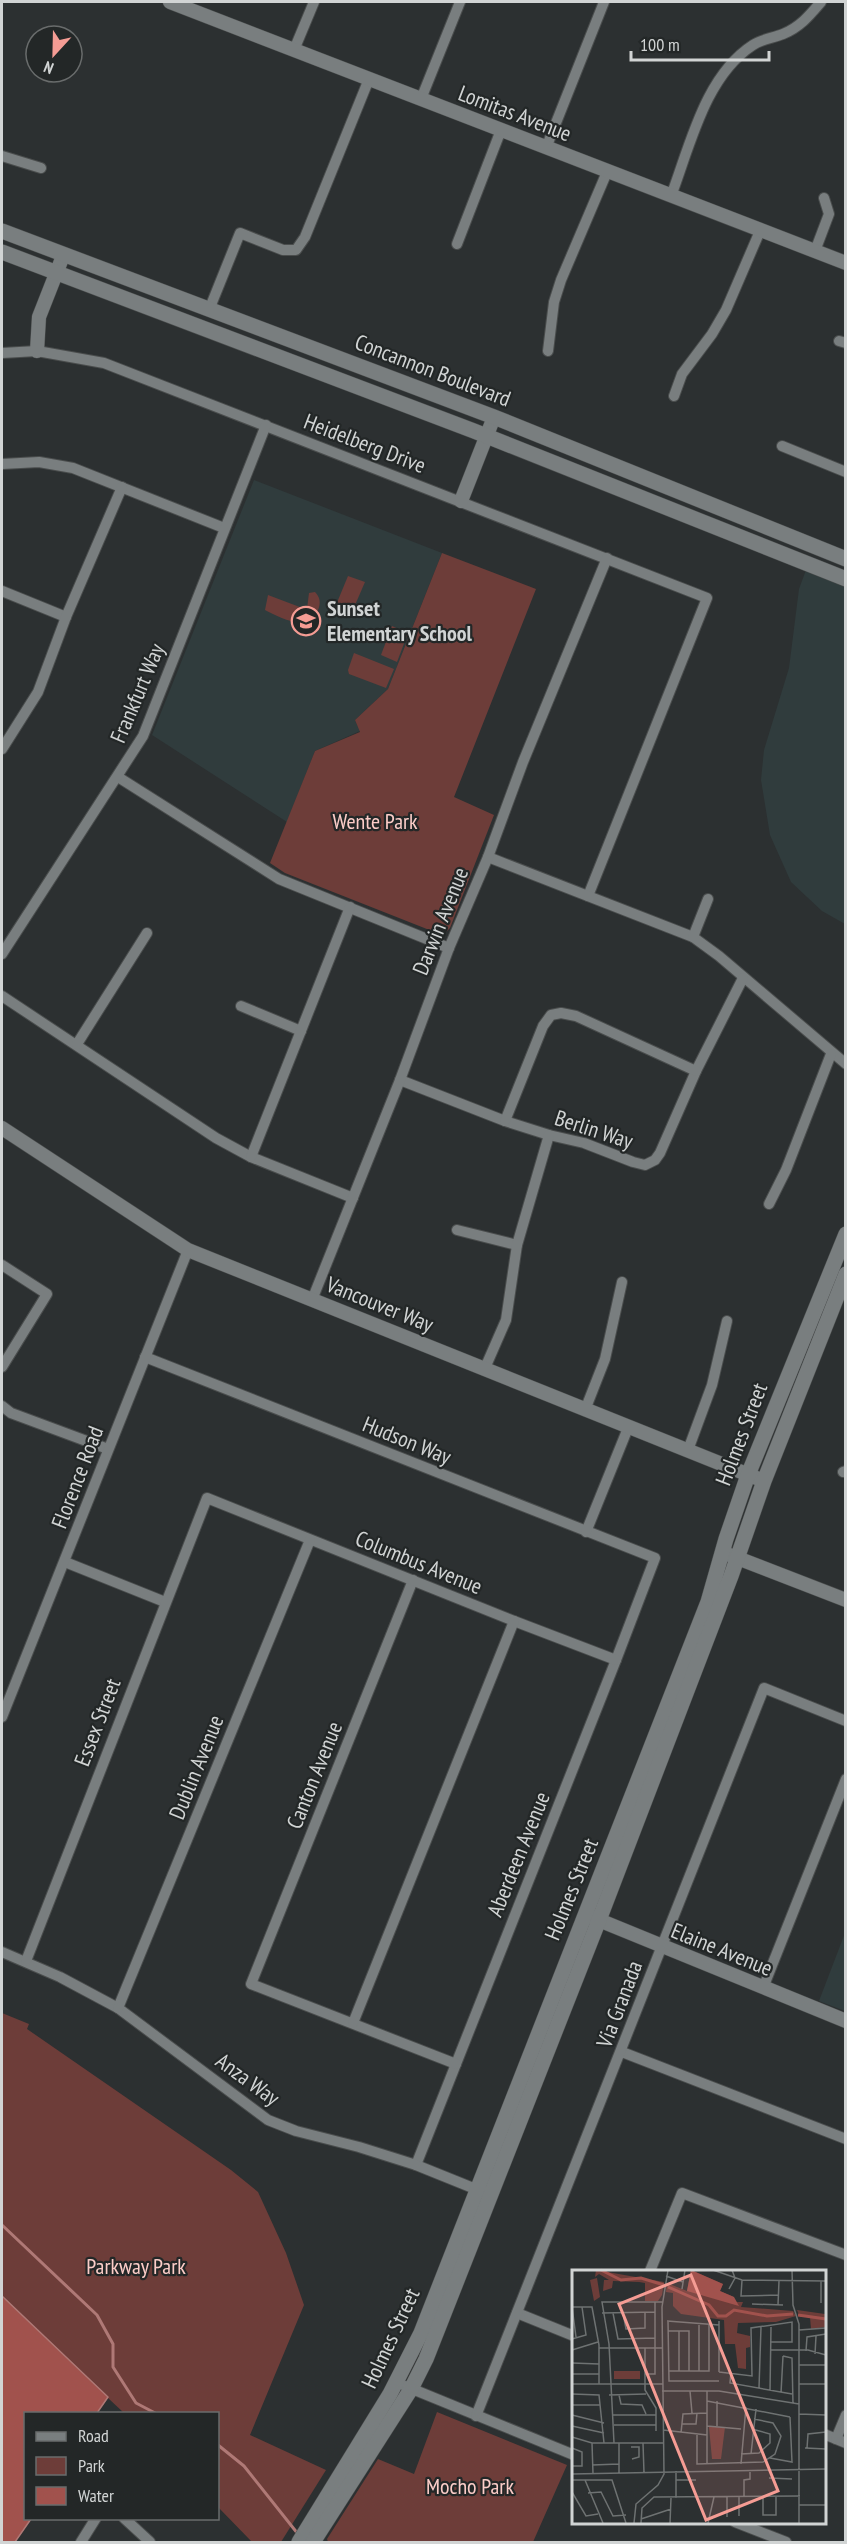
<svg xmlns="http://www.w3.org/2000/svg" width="847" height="2544" font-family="'PT Sans Narrow',sans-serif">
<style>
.built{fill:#303c3d}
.green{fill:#6d3d39}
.water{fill:#a1524d;stroke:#af7976;stroke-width:1.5}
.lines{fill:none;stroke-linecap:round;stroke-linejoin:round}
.stream{stroke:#af7976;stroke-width:3}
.minor-casing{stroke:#4a4d4d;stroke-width:12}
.tertiary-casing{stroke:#4a4d4d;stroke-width:15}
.secondary-casing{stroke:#4a4d4d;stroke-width:16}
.minor{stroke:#797e7f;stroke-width:10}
.tertiary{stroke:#797e7f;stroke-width:14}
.secondary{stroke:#797e7f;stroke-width:15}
.labels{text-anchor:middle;stroke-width:4.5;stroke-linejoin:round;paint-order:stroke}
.street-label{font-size:22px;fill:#d1d4d4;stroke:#232727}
.poi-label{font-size:22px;font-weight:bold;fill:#d1d4d4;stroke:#232727;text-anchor:start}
.park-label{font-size:22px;fill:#fccdc8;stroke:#232727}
.inset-river{fill:none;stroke:#a1524d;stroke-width:3}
.inset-road{fill:none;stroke:#6e7272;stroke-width:1.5}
.view{fill:#f59c94;fill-opacity:0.15;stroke:#f59c94;stroke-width:3}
.inset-edge{fill:none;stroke:#d1d4d4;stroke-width:3}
</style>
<rect width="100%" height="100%" fill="#2c3031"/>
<g class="built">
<polygon points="254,480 442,553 388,689 355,720 360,731 315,751 287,822 152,735"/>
<polygon points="806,570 845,587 845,924 822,911 791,882 770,835 761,780 764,750 789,668 799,589"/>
<polygon points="845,1933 845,2011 819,2001"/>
</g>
<g class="green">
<polygon points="442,553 536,589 454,797 494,815 450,928 447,931 437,933 285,873 270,863 315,751 360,732 355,720 388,689"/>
<polygon points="348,576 365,582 352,612 336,605"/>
<path d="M315 592C320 597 321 603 318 610 308 633 281 618 265 610L268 595 305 609H307L309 593Z"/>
<polygon points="392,626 408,633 397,662 381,655"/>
<polygon points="354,653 394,669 386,688 349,674 348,670"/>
<polygon points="2,2013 29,2024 27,2029 231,2170 258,2192 286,2253 304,2305 250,2435 326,2470 281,2542 252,2542 218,2507 218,2414 124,2413 108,2398 97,2413 26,2414 26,2518 31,2519 15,2542 2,2542"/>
<polygon points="437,2412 567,2465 533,2542 328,2542 327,2539 378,2459 414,2474"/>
</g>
<polygon class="water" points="2,2296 108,2397 97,2413 26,2414 26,2518 31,2519 15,2542 2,2542"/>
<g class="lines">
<g class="stream">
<polyline points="2,2225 97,2315 113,2344 113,2367 136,2403 157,2414"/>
<polyline points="218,2445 244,2466 298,2534"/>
</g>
<g class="minor-casing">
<g id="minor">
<polyline points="294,50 314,2"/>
<polyline points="421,99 460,2"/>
<polyline points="546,148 604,2"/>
<polyline points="2,156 41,168"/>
<path d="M671 196C690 146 705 76 753 45 762 39 773 38 783 34 800 27 809 16 821 2"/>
<polyline points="457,244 501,130"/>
<polyline points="815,251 829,214 824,198"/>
<polyline points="209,310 240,233 283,250 296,250 305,237 369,79"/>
<polyline points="839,341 846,343"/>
<polyline points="548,351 554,302 561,280 607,172"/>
<polyline points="2,353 37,351 104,363 707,598 588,896"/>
<polyline points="674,396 682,374 712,334 726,310 760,231"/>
<polyline points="782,446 846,472"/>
<polyline points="2,464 39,462 73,468 224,528"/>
<polyline points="2,591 66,617"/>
<polyline points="2,749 38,692 66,617 122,487"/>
<polyline points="118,777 279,879 449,948"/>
<polyline points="488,857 693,937 719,956 846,1064"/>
<polyline points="693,937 708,899"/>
<polyline points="2,954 143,736 266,425"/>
<polyline points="2,996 216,1138 251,1157 353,1198"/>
<polyline points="241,1006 301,1031"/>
<polyline points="77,1044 147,933"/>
<polyline points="400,1080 505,1121 549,1135 584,1143 633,1162 645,1165 655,1160 660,1153 696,1071 743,978"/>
<polyline points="505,1121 543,1026 551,1015 561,1013 576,1016 696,1071"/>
<polyline points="251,1157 350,907"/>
<polyline points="769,1204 786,1170 831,1054"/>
<polyline points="457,1230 517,1245"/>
<polyline points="2,1265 47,1294 2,1367"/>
<polyline points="312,1300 400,1080 449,948 488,857 523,762 607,558"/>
<polyline points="145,1357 655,1558 616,1660 416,2165"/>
<polyline points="485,1368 506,1320 517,1245 549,1135"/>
<polyline points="2,1406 11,1413 108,1449"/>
<polyline points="585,1410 605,1359 622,1282"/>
<polyline points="688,1450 712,1385 727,1321"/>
<polyline points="843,1472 846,1471"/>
<polyline points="586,1532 628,1428"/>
<polyline points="65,1562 165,1602"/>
<polyline points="413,1580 251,1984 456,2064"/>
<polyline points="2,1717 188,1250"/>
<polyline points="2,1952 60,1977 118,2008 268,2120 296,2131 359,2147 416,2165 483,2192"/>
<polyline points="26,1961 207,1498 514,1621 616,1660"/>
<polyline points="763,1988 846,1779"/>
<polyline points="118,2008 310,1540"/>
<polyline points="353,2023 514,1621"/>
<polyline points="622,2052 846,2139"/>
<polyline points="650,2271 682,2193 846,2255"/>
<polyline points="517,2313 574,2336"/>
<polyline points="405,2386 574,2455"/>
<polyline points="476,2416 764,1688 846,1721"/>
<polyline points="824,2434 846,2443"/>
<polyline points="836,2439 846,2415"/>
<polyline points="124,2518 150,2542"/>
<polyline points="735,2522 786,2542"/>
<polyline points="81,2542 96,2518"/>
</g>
</g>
<g class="tertiary-casing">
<g id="tertiary">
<polyline points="170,2 846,263"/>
<polyline points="37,351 39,317 63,256"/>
<polyline points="461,501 494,417"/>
<polyline points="2,1128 188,1250 759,1479"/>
<polyline points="727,1554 846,1600"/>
<polyline points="589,1916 846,2021"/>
</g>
</g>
<g class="secondary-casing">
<g id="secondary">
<polyline points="2,231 494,417 846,559"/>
<polyline points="2,252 474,431 846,579"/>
<polyline points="299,2542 390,2394 421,2333 708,1602 726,1539 748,1475 846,1234"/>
<polyline points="313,2542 411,2389 426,2359 599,1920 731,1576 764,1481 846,1274"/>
</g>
</g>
<use href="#minor" class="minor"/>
<use href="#tertiary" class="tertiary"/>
<use href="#secondary" class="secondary"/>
</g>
<defs>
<g id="school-ring" transform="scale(1.5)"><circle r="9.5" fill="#232727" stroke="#f59c94" stroke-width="1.5"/><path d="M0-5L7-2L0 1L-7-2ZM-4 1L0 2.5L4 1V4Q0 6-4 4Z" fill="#f59c94"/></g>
</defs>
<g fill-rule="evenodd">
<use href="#school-ring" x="306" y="621"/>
</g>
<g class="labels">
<g class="street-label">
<text transform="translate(515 113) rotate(21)" y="8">Lomitas Avenue</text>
<text transform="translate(433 370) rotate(21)" y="8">Concannon Boulevard</text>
<text transform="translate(365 443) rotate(21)" y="8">Heidelberg Drive</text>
<text transform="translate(137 693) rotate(-67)" y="8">Frankfurt Way</text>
<text transform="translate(440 921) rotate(-68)" y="8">Darwin Avenue</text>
<text transform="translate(594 1129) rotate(18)" y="8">Berlin Way</text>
<text transform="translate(380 1304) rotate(22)" y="8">Vancouver Way</text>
<text transform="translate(741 1434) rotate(-69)" y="8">Holmes Street</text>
<text transform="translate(407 1440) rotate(22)" y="8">Hudson Way</text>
<text transform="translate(77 1477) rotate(-69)" y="8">Florence Road</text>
<text transform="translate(419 1562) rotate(22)" y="8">Columbus Avenue</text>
<text transform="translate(97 1722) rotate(-69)" y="8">Essex Street</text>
<text transform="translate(196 1767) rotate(-68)" y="8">Dublin Avenue</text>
<text transform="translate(314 1775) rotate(-68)" y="8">Canton Avenue</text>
<text transform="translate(518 1854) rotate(-68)" y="8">Aberdeen Avenue</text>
<text transform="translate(571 1889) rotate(-68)" y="8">Holmes Street</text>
<text transform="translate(722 1949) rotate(22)" y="8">Elaine Avenue</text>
<text transform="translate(619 2004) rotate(-69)" y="8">Via Granada</text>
<text transform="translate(248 2079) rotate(36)" y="8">Anza Way</text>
<text transform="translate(390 2338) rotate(-65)" y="8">Holmes Street</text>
</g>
<g class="poi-label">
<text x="327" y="616">Sunset<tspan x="327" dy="25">Elementary School</tspan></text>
</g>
<g class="park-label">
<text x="375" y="829">Wente Park</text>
<text x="136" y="2274">Parkway Park</text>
<text x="470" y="2494">Mocho Park</text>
</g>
</g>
<g transform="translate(572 2270)">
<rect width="254" height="254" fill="#2c3031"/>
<path d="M24 0 92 12 90 25 86 31H73V13L67 12 41 11 40 18 31 21 32 10H37L27 4 23 7ZM119 0 151 14 148 21 162 27V32H171L169 37 221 41 224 46 204 52 166 53 165 63 178 66V77L174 78V99L166 98 163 74H153L152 50 109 44 101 36V23L94 22 95 13 115 21ZM25 8 28 27 22 31 18 10ZM225 40 253 44V57L239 59 238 47H228ZM42 101H68V109H42ZM137 157H153L149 189H140Z" fill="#6d3d39"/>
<path d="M119 0 151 14 148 21 162 27 167 36 115 21Z" fill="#a1524d"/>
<path class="inset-river" d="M29 0 49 10 69 8 92 15M96 17 137 35 146 46H154L162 40 195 46 221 44M226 45 254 49"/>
<path class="inset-road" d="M141 0 170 10 254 11M220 0 221 35 227 54V253M94 6 111 12M170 10 169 26 207 25M249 11V33M110 19 113 0M157 19 163 8 160 0M180 34 211 35M206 35 207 11M0 37H20L27 75V114M0 37 4 67M30 43 83 42M41 43 46 69 83 68M51 43 54 59 73 58V42M95 51 147 55M96 51 97 111H147M147 51V102M227 60 254 58M96 61H117V101M107 61V101M0 69 14 65 10 37M27 78H91M73 78V120L84 138V161M0 80 26 72M199 80H236L254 85M234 81 235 67 254 64M243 84 244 66M211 86 220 88 221 134M0 93 27 94M227 95H254M97 101H137V55M127 101V55M147 102 180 106 179 58 220 52V72H199M159 102 158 113 220 124M0 104H27M73 104H83V32M0 114H91M227 114H254M187 118 189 57M90 121H147L227 134M118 121 120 143M135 121V194M198 121 199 57M209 123 211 86M0 124 27 125 32 173M37 125 74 124M47 125 49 134 70 135 74 144M135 131 218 147M145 131V156M0 135H28M227 144 254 145M0 145 32 153M41 145H84M110 154H124L125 143M42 155H84M0 156 32 163M135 156 169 159M91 160 135 165M109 163 111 144 135 143M125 165V194L191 192 203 184 209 166 201 153 182 149M0 167 20 173H92M20 173 21 204M42 173 37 74 30 32H91M47 173V203M71 173 72 203M59 177H67V187L60 189M0 178 10 182V196H0V189M233 178 254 179M235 178 236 164 254 162M169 184 187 183 198 173V164L180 159M179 184 184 139M198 188 220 192 218 147M169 194 174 137M20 195 47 194M0 204 254 199M197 208 220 209M0 210H40L54 253M13 210 31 253M104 210H124M0 222 14 246 26 244M16 223 29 222 41 246 54 245M155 227V247M167 227V246M172 227V210L178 209V202M191 227V245H204V227M104 228V201M227 235H254M69 249 99 239M62 253 64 234 86 215 92 204 90 37 96 0M69 253 70 238 82 227 228 226M98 253 99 228M136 253 142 227"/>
<path class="view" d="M119 5 206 221 134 250 47 34Z"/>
<rect width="254" height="254" class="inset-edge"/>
</g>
<rect width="847" height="2544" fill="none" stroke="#d1d4d4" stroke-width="6"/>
<rect x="24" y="2412" width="195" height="108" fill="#232727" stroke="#696c6c" stroke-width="1.5"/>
<rect x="36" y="2432" width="30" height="9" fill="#797e7f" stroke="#696c6c" stroke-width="1.5"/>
<text x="78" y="2442" font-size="18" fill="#d1d4d4">Road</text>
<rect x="36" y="2457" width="30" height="18" fill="#6d3d39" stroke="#696c6c" stroke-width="1.5"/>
<text x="78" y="2472" font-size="18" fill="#d1d4d4">Park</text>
<rect x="36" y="2487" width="30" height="18" fill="#a1524d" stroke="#696c6c" stroke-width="1.5"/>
<text x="78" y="2502" font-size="18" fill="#d1d4d4">Water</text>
<g transform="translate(54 54) rotate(202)"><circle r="28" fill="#232727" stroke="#696c6c" stroke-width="1.5"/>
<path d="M0-4.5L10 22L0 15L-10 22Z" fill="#f59c94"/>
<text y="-9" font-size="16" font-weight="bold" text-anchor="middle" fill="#d1d4d4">N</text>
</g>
<path d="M631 51v9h138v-9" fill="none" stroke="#d1d4d4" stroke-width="3"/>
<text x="640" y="51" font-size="18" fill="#d1d4d4" stroke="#232727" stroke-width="4.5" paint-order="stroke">100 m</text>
</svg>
